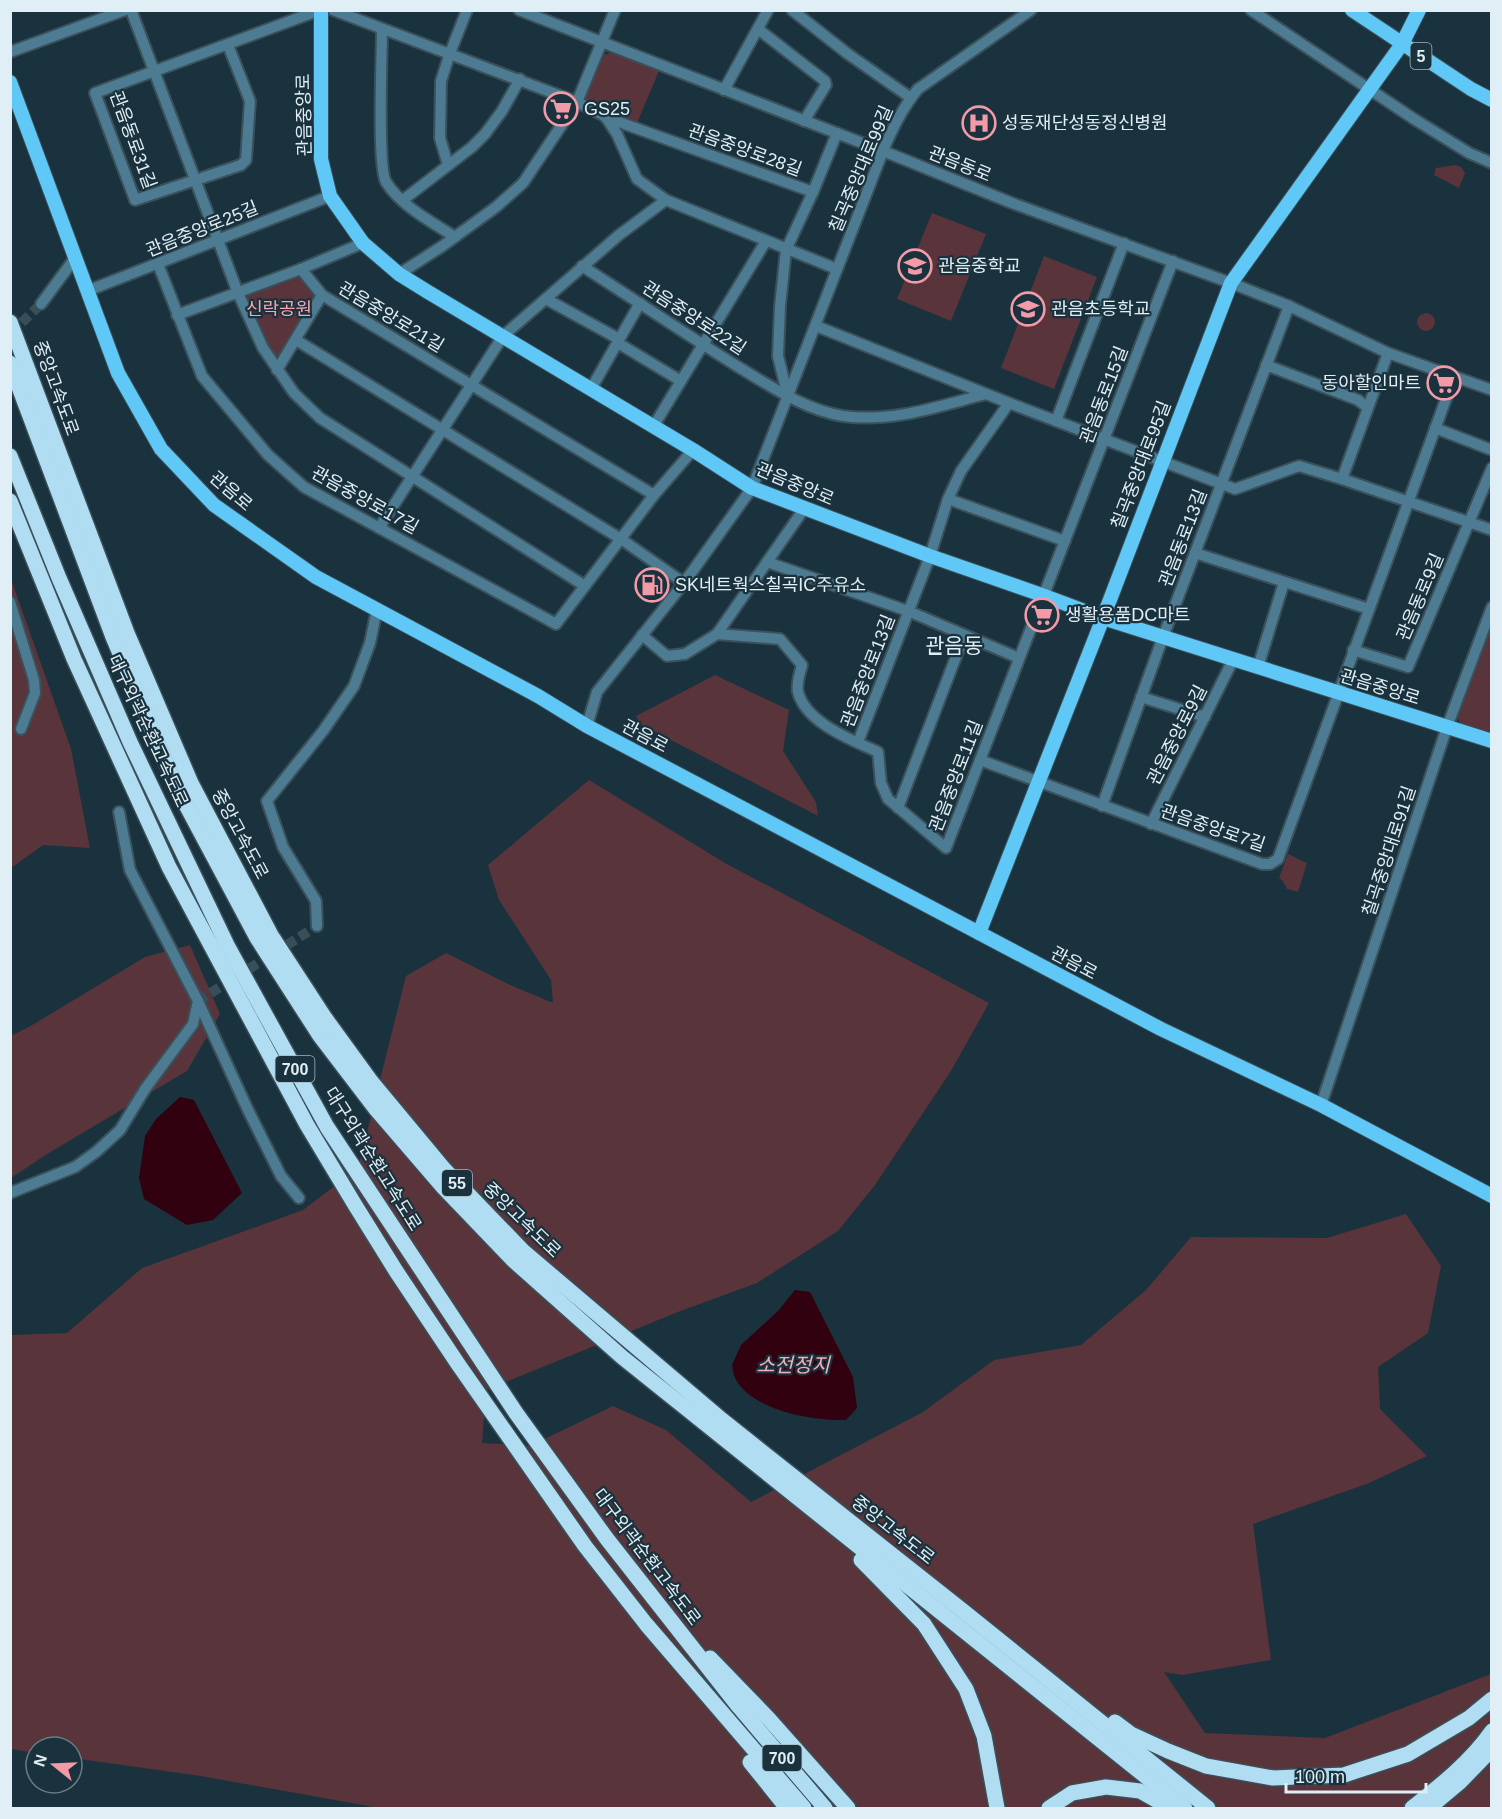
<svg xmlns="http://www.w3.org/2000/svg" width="1502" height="1819" font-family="Arial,'Noto Sans KR',sans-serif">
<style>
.green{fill:#59343a}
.water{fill:#31010f}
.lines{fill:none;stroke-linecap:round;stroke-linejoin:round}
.minor-tunnel{stroke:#384e59;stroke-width:10;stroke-dasharray:10 5;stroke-linecap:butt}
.minor-casing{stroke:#3a505a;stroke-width:14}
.major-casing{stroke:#3a505a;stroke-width:16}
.highway-casing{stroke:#3a505a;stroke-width:18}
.minor{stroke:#4d7b92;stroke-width:10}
.major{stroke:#5fc8f7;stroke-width:14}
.highway{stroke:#b1ddf3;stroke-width:15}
.labels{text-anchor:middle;stroke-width:4.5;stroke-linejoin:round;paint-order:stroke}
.shield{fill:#1a323d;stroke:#a5b6be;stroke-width:1.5}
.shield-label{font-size:16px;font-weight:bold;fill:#e0eef5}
.poi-label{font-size:18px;fill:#e0eef5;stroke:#1a323d;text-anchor:start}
.street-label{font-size:18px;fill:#e0eef5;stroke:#1a323d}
.park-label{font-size:18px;fill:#fba1af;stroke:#1a323d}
.water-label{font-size:20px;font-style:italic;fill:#f7aeb8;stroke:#1a323d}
.quarter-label{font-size:21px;fill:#e0eef5;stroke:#1a323d}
</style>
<rect width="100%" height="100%" fill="#1a323d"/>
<g class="green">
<polygon points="612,52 659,71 637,123 597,108 585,100 604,55"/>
<polygon points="1455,165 1461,167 1465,173 1459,188 1434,175 1436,168"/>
<polygon points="932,213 986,234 951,321 897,299"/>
<polygon points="1044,256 1097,277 1054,389 1001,368"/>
<path d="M293 275C304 279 312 288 316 300L281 355H271L246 302 250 292Z"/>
<circle cx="1426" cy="322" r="9"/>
<polygon points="10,576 71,749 90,848 43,845 11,868"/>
<polygon points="1491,626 1491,735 1461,725 1456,714"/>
<polygon points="715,675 789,710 783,751 816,802 818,816 640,724 636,716"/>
<polygon points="589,780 725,863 989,1003 951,1071 875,1185 838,1231 757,1283 678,1312 486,1390 482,1443 530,1446 613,1406 666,1430 751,1502 923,1412 994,1360 1081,1345 1146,1290 1191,1237 1327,1238 1406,1214 1441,1266 1428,1333 1378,1367 1380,1409 1427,1456 1369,1483 1253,1524 1271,1660 1182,1675 1164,1672 1205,1733 1325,1738 1491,1674 1491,1808 379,1808 201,1776 72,1758 72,1747 36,1747 36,1753 11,1749 11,1335 67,1333 142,1268 303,1210 358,1168 406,976 446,953 508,984 553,1003 551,980 499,900 488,865"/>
<polygon points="1288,854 1307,863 1298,892 1287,889 1283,881 1279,878"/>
<polygon points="190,945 220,1014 187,1071 47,1154 11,1178 11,1036 34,1024 145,957"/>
</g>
<g class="water">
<polygon points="180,1097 194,1100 242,1193 213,1220 187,1225 144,1199 139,1178 145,1136 156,1119"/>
<path d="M795 1290 810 1292 853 1377 857 1408 846 1420C813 1421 752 1411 735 1378 733 1374 733 1369 732 1365L741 1345 778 1311Z"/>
</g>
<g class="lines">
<g class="minor-tunnel">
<polyline points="11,333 41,304"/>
<polyline points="198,1001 317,926"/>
</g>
<g class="minor-casing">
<g id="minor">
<polyline points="131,10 238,293 263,348 294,393 320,418 585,586"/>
<polyline points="333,10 577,102 605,116 617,134 637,179 666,200 837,269"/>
<polyline points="519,10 883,151 1012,203 1231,283 1289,306 1388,353 1492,390"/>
<polyline points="792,10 848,54 911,98"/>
<polyline points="1251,10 1414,119 1469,153 1492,163"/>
<path d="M382 29C382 55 377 166 386 182 401 206 432 222 455 237"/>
<polyline points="758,29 825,81 826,85 804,121"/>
<polyline points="228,45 250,101 246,160 241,165 135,200 95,93 320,10"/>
<polyline points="10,52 125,10"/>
<polyline points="724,90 768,10"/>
<polyline points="605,117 813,192"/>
<polyline points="448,165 440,138 441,81 450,53 467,10"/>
<polyline points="403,200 472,147 485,134 502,111 520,79"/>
<polyline points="158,264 202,376 268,455 304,487 556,624 654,495 693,450"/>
<path d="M582 266C635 300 687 335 740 368 772 387 805 410 843 416 892 423 939 406 986 394"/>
<polyline points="301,269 322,295 654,495"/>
<polyline points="399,274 441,247 496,207 523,183 577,102 615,10"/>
<polyline points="87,291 330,196"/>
<polyline points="546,299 619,339"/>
<polyline points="41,304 75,258"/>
<polyline points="177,315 301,269 363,243"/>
<polyline points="816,326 1009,403"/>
<polyline points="296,340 621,539 684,583"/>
<polyline points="618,343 681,381"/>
<polyline points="1266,365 1358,400 1367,407"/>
<polyline points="277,370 322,295"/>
<polyline points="591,389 640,303"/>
<polyline points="788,397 778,356 780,306 786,250 813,192 837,133"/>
<polyline points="1056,421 1124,243"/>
<polyline points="653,427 766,241"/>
<polyline points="1435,428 1492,450"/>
<polyline points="1342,479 1388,353"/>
<polyline points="948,499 1065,541"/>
<polyline points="379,528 503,336 619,235 666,200"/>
<polyline points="1195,553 1369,609"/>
<polyline points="767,562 908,611 1019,658"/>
<polyline points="10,602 34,680 35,693 21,729"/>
<polyline points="717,634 804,509"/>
<path d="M642 635 667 656 685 654 717 634 780 639 802 665C800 673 796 684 798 692 806 723 852 740 878 752L881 783 888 799 946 848 1173 261"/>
<polyline points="1353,650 1408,667 1492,468"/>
<polyline points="1258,667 1284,582"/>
<polyline points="1141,697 1205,717"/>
<path d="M587 726 597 692 684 583 752 488 883 151C892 129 903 107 918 89L1031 10"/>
<polyline points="858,742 930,556 948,499 961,471 1009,403 1235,489 1299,466 1342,479 1492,530"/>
<polyline points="980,760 1262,864 1270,864 1278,859 1454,377"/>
<polyline points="1102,806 1163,637 1289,306"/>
<polyline points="898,808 964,636"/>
<polyline points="119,812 130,870 198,1001 248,1110 281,1176 299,1198"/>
<polyline points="1151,824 1233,660"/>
<polyline points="317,926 316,901 283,847 267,801 323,731 354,686 370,643 377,609"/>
<polyline points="1321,1105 1447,727 1492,607"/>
<polyline points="10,1193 75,1167 96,1152 120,1130 145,1089 193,1024 198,1001"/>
</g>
</g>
<g class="major-casing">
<g id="major">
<polyline points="321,10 321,159 330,196 363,243 399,274 428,292 693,450 752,488 930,556 1042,595 1103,618 1492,741"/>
<polyline points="1352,10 1471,89 1492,100"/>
<polyline points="10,82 118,373 161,449 214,505 316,577 538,696 587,726 1161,1029 1321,1105 1492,1196"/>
<polyline points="979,933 1103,618 1231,283 1402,44 1419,10"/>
</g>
</g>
<g class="highway-casing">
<g id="highway">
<polyline points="10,322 127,633 191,783 271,935 325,1018 370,1080 444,1169 523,1251 722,1420 963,1611 1208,1808"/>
<polyline points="10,363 113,637 177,788 257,938 320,1036 375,1108 443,1187 514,1261 622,1357 1185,1808"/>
<polyline points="10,456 59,578 130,742 227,945 327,1127 516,1413 607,1539 739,1707 825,1808"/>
<polyline points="10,501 74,659 169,867 307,1125 355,1205 396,1271 458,1364 585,1546 646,1624 804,1808"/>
<polyline points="861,1560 924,1624 966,1689 984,1736 997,1808"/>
<polyline points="710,1658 768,1718 848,1808"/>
<polyline points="1115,1722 1131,1734 1168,1751 1206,1766 1273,1778 1344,1775 1408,1754 1469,1718 1492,1699"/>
<polyline points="750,1762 787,1808"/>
<polyline points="1049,1808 1072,1793 1106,1787 1140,1791 1170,1808"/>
<path d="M1412 1808C1441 1785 1470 1762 1492 1731"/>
<polyline points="1429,1808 1460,1782 1492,1749"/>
</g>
</g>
<use href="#minor" class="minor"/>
<use href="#major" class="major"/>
<use href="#highway" class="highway"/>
</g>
<defs>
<g id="supermarket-ring" transform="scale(1.725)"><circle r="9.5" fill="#1a323d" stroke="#f39aa8" stroke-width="1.5"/><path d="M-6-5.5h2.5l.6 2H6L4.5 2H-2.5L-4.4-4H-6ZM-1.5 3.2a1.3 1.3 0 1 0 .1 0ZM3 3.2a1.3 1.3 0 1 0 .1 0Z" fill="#f39aa8"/></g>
<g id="hospital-ring" transform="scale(1.725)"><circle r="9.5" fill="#1a323d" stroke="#f39aa8" stroke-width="1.5"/><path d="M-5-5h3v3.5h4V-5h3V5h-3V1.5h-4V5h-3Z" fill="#f39aa8"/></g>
<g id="school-ring" transform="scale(1.725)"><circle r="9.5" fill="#1a323d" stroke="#f39aa8" stroke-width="1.5"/><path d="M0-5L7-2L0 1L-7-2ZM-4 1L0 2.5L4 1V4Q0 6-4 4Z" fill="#f39aa8"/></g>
<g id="fuel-ring" transform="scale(1.725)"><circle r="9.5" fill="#1a323d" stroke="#f39aa8" stroke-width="1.5"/><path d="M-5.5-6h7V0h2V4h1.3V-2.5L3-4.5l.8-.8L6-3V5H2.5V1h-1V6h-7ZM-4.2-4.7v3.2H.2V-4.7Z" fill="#f39aa8"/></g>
</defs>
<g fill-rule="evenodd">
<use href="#supermarket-ring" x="561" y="109"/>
<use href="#hospital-ring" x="979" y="123"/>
<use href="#school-ring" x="915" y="266"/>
<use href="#school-ring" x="1028" y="309"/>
<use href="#supermarket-ring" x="1444" y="383"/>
<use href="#fuel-ring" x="652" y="585"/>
<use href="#supermarket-ring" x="1042" y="615"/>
</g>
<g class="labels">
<g class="shield">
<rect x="1410.5" y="43" width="21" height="26" rx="4.5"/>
<rect x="275.5" y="1056" width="39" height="26" rx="4.5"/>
<rect x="442" y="1170" width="30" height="26" rx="4.5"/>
<rect x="762.5" y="1745" width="39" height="26" rx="4.5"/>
</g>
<g class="shield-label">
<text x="1421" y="62">5</text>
<text x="295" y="1075">700</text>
<text x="457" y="1189">55</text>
<text x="782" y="1764">700</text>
</g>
<g class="poi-label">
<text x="584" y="115">GS25</text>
<text x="1002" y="129">성동재단성동정신병원</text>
<text x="938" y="272">관음중학교</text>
<text x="1051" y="315">관음초등학교</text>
<text x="1421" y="389" text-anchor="end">동아할인마트</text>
<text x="675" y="591">SK네트웍스칠곡IC주유소</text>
<text x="1065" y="621">생활용품DC마트</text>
</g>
<g class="street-label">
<text transform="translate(304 115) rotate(-91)" y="6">관음중앙로</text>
<text transform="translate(133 140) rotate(70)" y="6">관음동로31길</text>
<text transform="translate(745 150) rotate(20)" y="6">관음중앙로28길</text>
<text transform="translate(960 164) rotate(22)" y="6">관음동로</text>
<text transform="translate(861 169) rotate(-67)" y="6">칠곡중앙대로99길</text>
<text transform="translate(202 229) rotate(-22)" y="6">관음중앙로25길</text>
<text transform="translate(391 317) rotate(31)" y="6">관음중앙로21길</text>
<text transform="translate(694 318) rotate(33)" y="6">관음중앙로22길</text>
<text transform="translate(56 388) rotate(70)" y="6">중앙고속도로</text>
<text transform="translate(1104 395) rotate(-69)" y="6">관음동로15길</text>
<text transform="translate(1141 465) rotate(-69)" y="6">칠곡중앙대로95길</text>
<text transform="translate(795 484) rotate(23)" y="6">관음중앙로</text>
<text transform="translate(231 491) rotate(41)" y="6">관음로</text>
<text transform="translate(365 500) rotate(29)" y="6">관음중앙로17길</text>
<text transform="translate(1183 538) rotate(-69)" y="6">관음동로13길</text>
<text transform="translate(1420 597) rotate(-67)" y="6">관음동로9길</text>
<text transform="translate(868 671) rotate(-69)" y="6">관음중앙로13길</text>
<text transform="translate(1380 687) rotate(17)" y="6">관음중앙로</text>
<text transform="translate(148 731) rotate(65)" y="6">대구외곽순환고속도로</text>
<text transform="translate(1177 735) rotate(-63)" y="6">관음중앙로9길</text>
<text transform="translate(645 736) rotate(28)" y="6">관음로</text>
<text transform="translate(956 776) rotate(-69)" y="6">관음중앙로11길</text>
<text transform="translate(1213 828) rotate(19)" y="6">관음중앙로7길</text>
<text transform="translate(240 834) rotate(62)" y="6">중앙고속도로</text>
<text transform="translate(1389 851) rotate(-72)" y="6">칠곡중앙대로91길</text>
<text transform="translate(1074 963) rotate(28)" y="6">관음로</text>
<text transform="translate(373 1159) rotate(58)" y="6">대구외곽순환고속도로</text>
<text transform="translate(522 1220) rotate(44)" y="6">중앙고속도로</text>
<text transform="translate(893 1530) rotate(38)" y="6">중앙고속도로</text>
<text transform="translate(647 1557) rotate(53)" y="6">대구외곽순환고속도로</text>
</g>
<g class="park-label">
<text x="279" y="315">신락공원</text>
</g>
<g class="water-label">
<text x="793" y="1372">소전정지</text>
</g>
<g class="quarter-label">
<text x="954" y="653">관음동</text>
</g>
</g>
<rect width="1502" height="1819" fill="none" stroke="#e0eef5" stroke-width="24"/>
<g transform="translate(54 1765) rotate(288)"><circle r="28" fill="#1a323d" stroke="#697d87" stroke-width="1.5"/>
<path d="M0-4.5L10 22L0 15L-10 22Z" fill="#f39aa8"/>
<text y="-9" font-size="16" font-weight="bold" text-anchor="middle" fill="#e0eef5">N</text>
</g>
<path d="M1286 1783v9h140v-9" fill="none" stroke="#e0eef5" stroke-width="3"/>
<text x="1295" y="1783" font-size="18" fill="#e0eef5" stroke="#1a323d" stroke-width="4.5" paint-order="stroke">100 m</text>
</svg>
